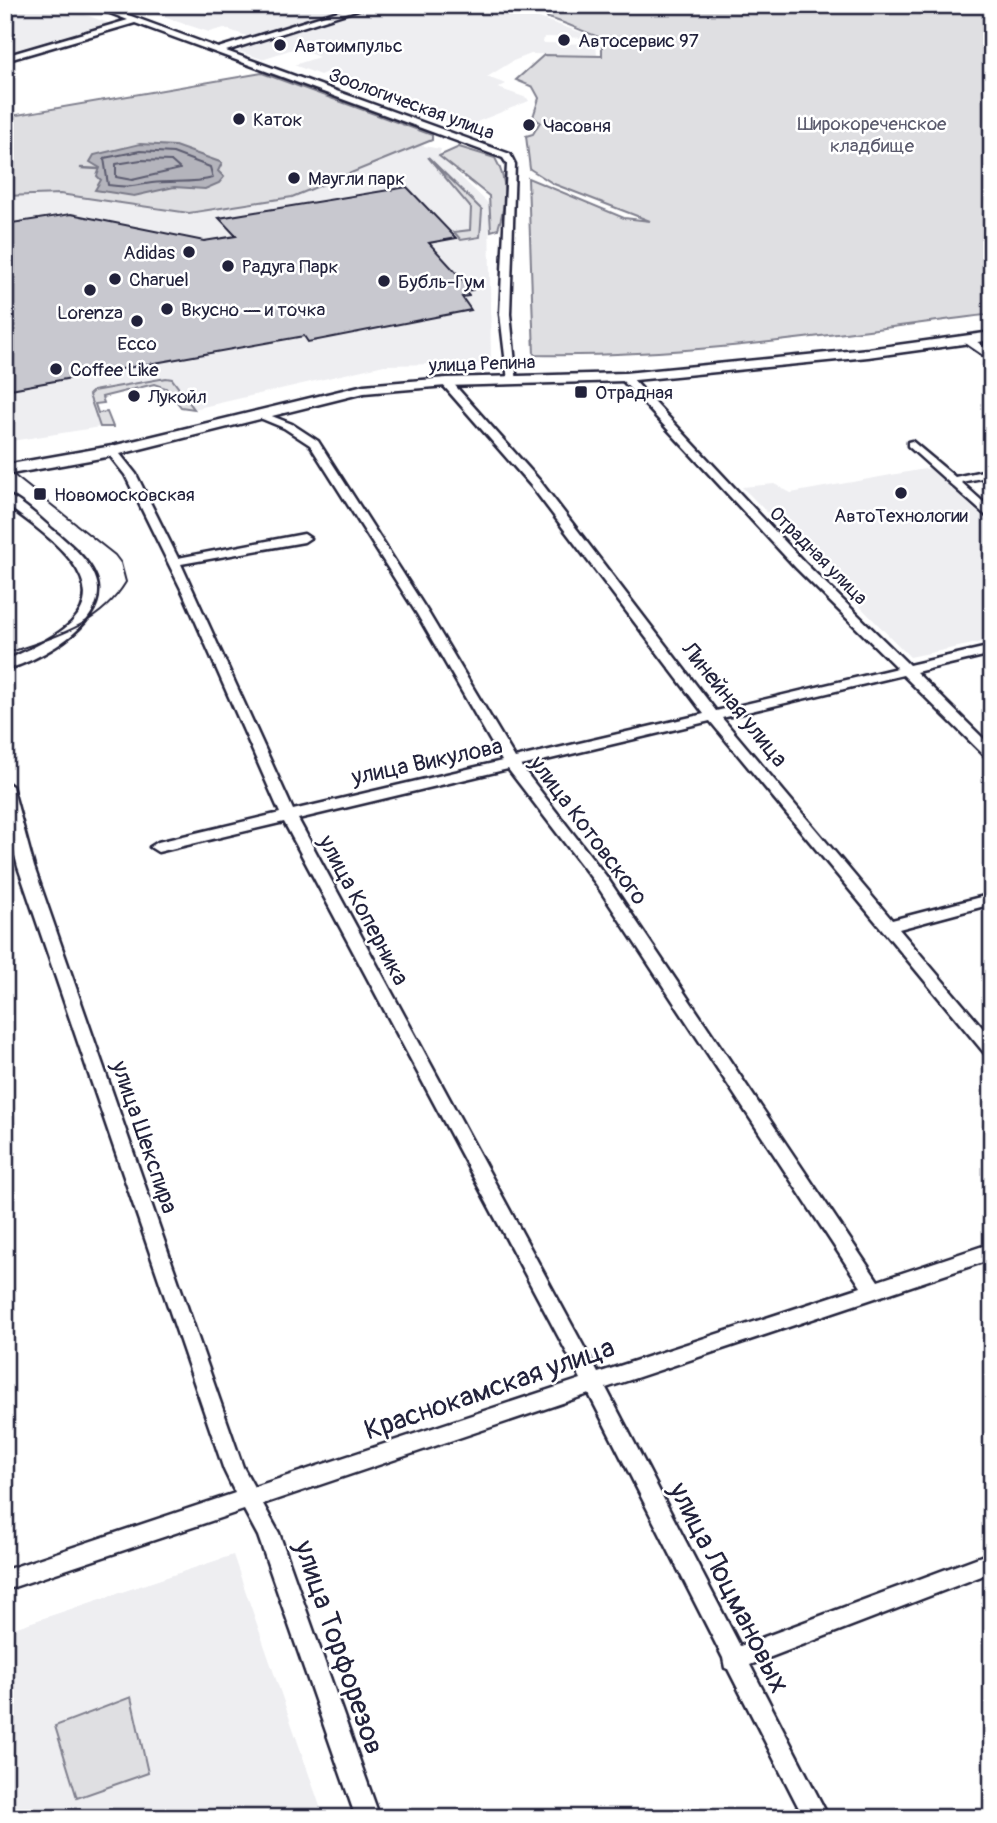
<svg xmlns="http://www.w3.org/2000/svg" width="997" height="1823" font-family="Pangolin,sans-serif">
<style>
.built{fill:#eeeef1}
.green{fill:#dfdfe2;stroke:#80808e;stroke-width:2}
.water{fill:#b4b4bc;stroke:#7a7a88;stroke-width:2}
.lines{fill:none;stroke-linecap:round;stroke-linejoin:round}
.shore{stroke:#5c5c6f;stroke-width:2}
.stream{stroke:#7a7a88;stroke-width:2.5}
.building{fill:#c8c8cf;stroke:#22223b;stroke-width:2}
.minor-casing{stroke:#22223b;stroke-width:5}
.major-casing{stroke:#22223b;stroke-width:5}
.minor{fill:#fff;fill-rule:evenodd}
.major{fill:#fff;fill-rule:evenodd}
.tram{stroke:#22223b;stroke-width:2}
.poi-dot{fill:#22223b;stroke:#fff;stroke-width:2.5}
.labels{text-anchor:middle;stroke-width:5;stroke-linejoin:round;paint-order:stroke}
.far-poi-label{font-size:19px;fill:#22223b;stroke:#fff;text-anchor:start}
.far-street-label{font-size:19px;fill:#22223b;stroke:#fff}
.far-park-label{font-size:19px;fill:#5b5b6d;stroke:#fff}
.street-label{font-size:23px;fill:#22223b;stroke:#fff}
.near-street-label{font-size:28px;fill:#22223b;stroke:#fff}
</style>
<rect width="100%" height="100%" fill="#fff"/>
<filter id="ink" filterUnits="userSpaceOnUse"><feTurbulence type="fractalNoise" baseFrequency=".0143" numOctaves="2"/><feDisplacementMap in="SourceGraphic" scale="14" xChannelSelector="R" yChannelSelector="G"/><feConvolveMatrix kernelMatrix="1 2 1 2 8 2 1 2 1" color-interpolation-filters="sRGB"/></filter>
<g filter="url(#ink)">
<g class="built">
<polygon points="5,5 59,5 108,23 5,53"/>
<polygon points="136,5 361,5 252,38 224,28 209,32 151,13 145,15 136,11 143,9"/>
<polygon points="376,5 515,5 500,11 510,8 597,38 544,37 543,43 596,44 597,55 531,54 513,61 487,77 506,84 498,88 527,98 529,101 464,127 340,83 343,82 338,80 349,76 332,70 320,75 294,65 319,57 296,48 262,59 238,51 250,44 355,12 372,10 369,8"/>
<polygon points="418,145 441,149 439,156 489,204 491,363 384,365 194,409 172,380 166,378 93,391 92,409 100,427 5,442 5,196 60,194 189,213 292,197"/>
<polygon points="930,468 992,526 992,640 910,657 742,487 774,484 791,493"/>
<polygon points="233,1555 324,1818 5,1818 5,1631"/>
</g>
<g class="green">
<path d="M546 5H992V314C840 333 687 358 534 355L528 178 624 218 650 221 554 184 530 169 526 136 533 134 540 122 533 117 539 98 533 87 516 80 544 55 602 56V38C583 32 568 23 548 18L541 8Z"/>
<polygon points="262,73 432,135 432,140 292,197 189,213 60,194 5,196 5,117"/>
<path d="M459 147 495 158C509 182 506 203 498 229L491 231 489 196 439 156Z"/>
<polygon points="428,157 482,210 480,237 461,240 454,232 470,230 471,208"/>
<polygon points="166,378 172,379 194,409 181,407 166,388 154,384 102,397 104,403 95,404 98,413 107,412 113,427 100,427 89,395 93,391"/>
<polygon points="131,1697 148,1773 77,1798 55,1726"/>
</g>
<polygon class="water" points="140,144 175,146 220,162 222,163 218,171 224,177 219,183 205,189 174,187 134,196 95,190 101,180 97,176 100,168 90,162 94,155"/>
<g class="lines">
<g class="shore">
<path d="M140 151 173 153 210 167 213 178C193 184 172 180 152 183 133 186 128 188 108 185L104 158Z"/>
<polygon points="141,160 171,161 180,169 132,180 116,177 116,164"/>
</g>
<polyline class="stream" points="81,168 99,169"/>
</g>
<polygon class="building" points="407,187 456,238 429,243 472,290 465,291 469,296 462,297 471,310 308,342 304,336 5,390 5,224 71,214 204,241 236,236 219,218"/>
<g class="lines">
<g class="minor-casing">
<g id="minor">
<polygon points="89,5 101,5 218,48 358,5 371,5 226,51 510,154 515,164 510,314 517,383 508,381 500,314 507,164 503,158 135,23 5,61 5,56 128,20"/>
<polygon points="964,338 972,338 992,353 992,361 964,342"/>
<path d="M621 375H629L804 562 909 665 992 646V654L916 672 992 747V759L987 758 903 675 722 718 892 920 992 894V904L899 929 992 1039V1057L986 1055 710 721 521 766 606 876 878 1281 992 1243V1259L606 1388 740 1646 992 1552V1572L750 1665 829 1818H804L728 1669 725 1668 723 1658 589 1394 263 1504 279 1533 380 1818H356L258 1536 244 1510 5 1590V1570L235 1493 224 1470 18 867 5 816V781L12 786 34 867 243 1467 254 1487 581 1379 284 822 158 852 150 847 158 842 280 813 184 595 125 475 106 451 116 449 136 474 178 558 304 534 310 538 304 542 181 564 293 810 502 761 417 614 310 445 284 428 255 416V412L259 411 292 424 318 441 429 614 515 758 704 714 532 487 442 384 441 382 446 379 450 380 540 481 716 711 897 668 796 568 621 379ZM508 769 596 884 861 1287 598 1373 298 819Z"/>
<polygon points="912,441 955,477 992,469 992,476 961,482 992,510 992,521 908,446 908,442"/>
<path d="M5 494C22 501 39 518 53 530 70 544 97 566 98 589 100 628 37 661 5 670V661C27 650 53 640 71 623 117 579 37 528 5 504Z"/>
</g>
</g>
<g class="major-casing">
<polygon id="major" points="992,332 992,340 868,357 625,381 446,386 364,393 112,456 5,475 5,465 112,446 364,385 446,378 625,373 868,349"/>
</g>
<use href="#minor" class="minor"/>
<use href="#major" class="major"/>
<path class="tram" d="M5 468 115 555 121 563 126 582C99 627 51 638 5 654"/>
</g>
</g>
<g class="poi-dot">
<circle cx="564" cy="40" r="7"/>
<circle cx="280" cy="45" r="7"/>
<circle cx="239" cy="119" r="7"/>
<circle cx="529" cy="125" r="7"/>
<circle cx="294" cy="178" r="7"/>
<circle cx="189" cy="252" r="7"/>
<circle cx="228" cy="266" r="7"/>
<circle cx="115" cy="279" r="7"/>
<circle cx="384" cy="281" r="7"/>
<circle cx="90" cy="290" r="7"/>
<circle cx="167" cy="309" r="7"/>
<circle cx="137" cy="321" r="7"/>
<circle cx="56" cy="369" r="7"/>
<rect x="574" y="385" width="14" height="14" rx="3.5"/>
<circle cx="134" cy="396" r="7"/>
<circle cx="901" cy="493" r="7"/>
<rect x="33" y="487" width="14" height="14" rx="3.5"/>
</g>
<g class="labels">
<g class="far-poi-label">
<text x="578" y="47">Автосервис 97</text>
<text x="294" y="52">Автоимпульс</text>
<text x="253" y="126">Каток</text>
<text x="543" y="132">Часовня</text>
<text x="308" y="185">Маугли парк</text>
<text x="175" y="259" text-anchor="end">Adidas</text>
<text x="242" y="273">Радуга Парк</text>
<text x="129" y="286">Charuel</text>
<text x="398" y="288">Бубль-Гум</text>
<text x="181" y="316">Вкусно — и точка</text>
<text x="90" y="319" text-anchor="middle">Lorenza</text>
<text x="137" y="350" text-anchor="middle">Ecco</text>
<text x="70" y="376">Coffee Like</text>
<text x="595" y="399">Отрадная</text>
<text x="148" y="403">Лукойл</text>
<text x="54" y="501">Новомосковская</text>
<text x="901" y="522" text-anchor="middle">АвтоТехнологии</text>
</g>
<g class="far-street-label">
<text transform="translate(412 103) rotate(20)" y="7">Зоологическая улица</text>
<text transform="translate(482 363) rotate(-2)" y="7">улица Репина</text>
<text transform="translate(819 555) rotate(45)" y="7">Отрадная улица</text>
</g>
<g class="far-park-label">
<text x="872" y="130">Широкореченское<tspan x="872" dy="22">кладбище</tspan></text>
</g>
<g class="street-label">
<text transform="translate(735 704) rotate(51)" y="8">Линейная улица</text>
<text transform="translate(427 761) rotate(-12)" y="8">улица Викулова</text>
<text transform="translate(589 830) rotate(53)" y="8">улица Котовского</text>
<text transform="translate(364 910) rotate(62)" y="8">улица Коперника</text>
<text transform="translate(145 1137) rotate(71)" y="8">улица Шекспира</text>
</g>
<g class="near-street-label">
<text transform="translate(489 1388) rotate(-19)" y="10">Краснокамская улица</text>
<text transform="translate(730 1587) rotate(63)" y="10">улица Лоцмановых</text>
<text transform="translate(340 1647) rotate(71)" y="10">улица Торфорезов</text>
</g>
</g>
<rect width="997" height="1823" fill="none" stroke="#fff" stroke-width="28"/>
<rect x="14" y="14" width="969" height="1795" fill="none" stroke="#22223b" stroke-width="2.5" filter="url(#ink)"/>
</svg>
